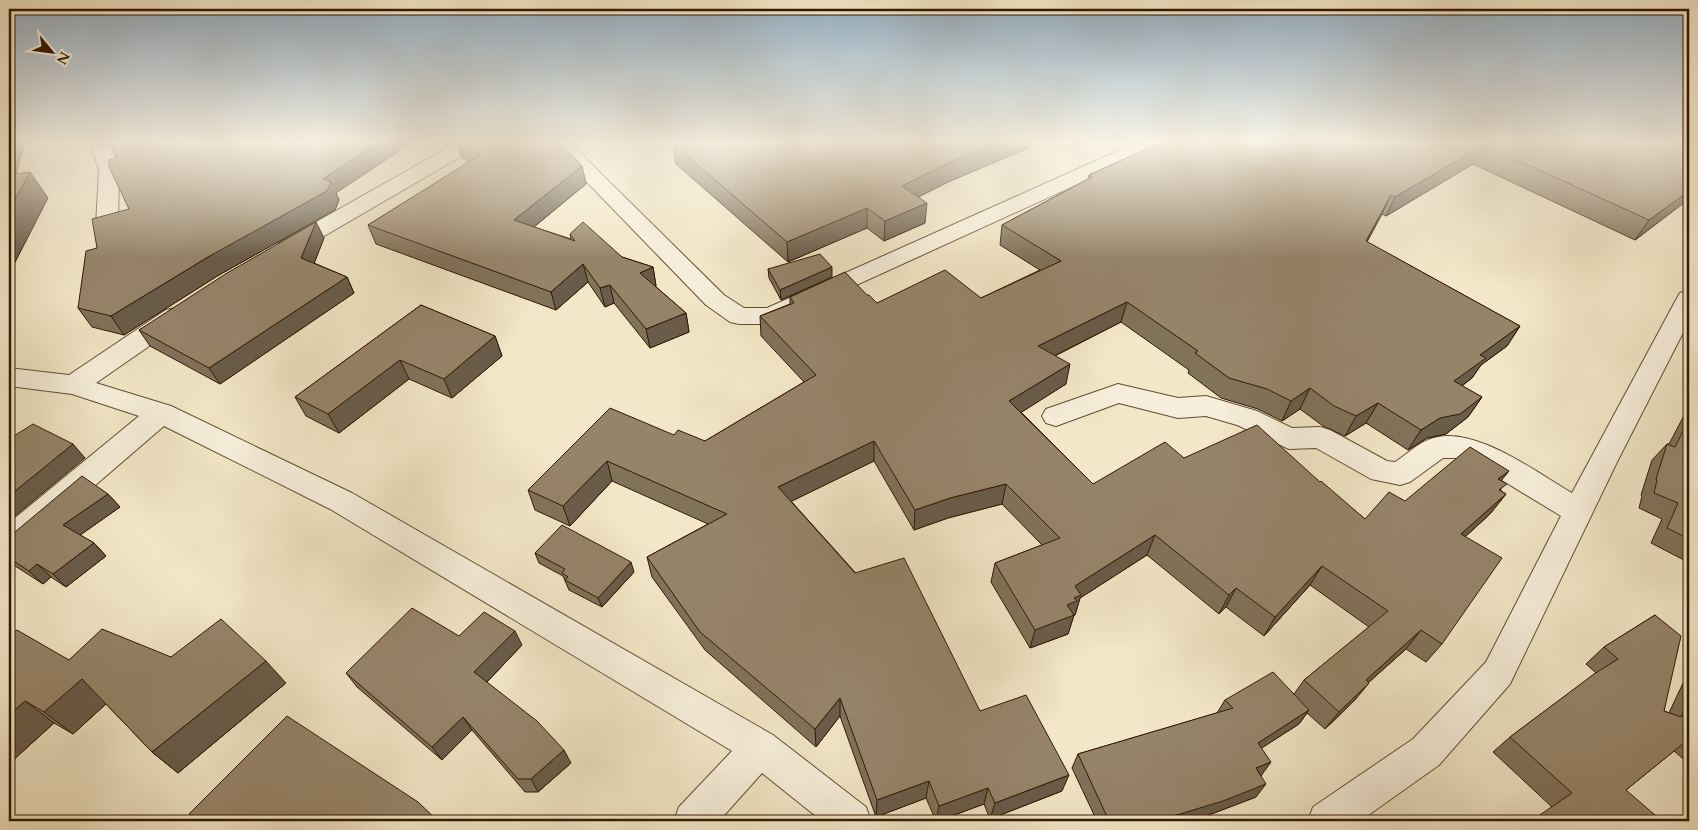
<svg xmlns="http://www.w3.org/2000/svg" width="1698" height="830" font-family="Cardo,serif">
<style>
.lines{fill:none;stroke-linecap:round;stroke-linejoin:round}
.minor-casing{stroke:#634c34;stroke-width:2}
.minor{fill:#f7efdb;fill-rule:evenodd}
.wall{fill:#81725a;stroke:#331803}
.shaded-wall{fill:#695c4a;stroke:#331803}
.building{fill:#968469;stroke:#331803}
</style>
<rect width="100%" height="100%" fill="#f2e7c7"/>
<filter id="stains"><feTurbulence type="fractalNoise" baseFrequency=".004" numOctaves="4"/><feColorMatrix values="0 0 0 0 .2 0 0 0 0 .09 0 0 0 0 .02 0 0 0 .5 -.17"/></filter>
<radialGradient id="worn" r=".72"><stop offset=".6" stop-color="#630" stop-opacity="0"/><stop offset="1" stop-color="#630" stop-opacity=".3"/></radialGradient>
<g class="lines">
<g class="minor-casing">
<g id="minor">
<polygon points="90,142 110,142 119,170 118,226 115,231 107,233 99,231 96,226 99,170"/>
<polygon points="458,142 482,142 479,146 295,253 287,255 279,253 276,248 279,243"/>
<polygon points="548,142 569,142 724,295 744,308 767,308 1138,142 1164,142 1161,146 771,324 739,324 730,322 706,305"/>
<path d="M1689 290V321L1618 460 1510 684 1439 765 1360 821H1308L1313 807 1413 739 1486 662 1561 516 1477 465 1459 458H1443L1410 482 1400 485 1371 479 1316 448 1289 449 1237 425 1206 416 1178 418 1119 403 1056 426 1046 423 1042 416 1046 409 1118 384 1178 398 1206 396 1257 411 1292 428 1320 427 1330 430 1387 461 1395 462C1406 455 1416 445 1428 440 1470 421 1537 473 1572 493L1677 298 1680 293Z"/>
<polygon points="175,308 184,310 187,316 184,322 96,383 171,406 352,493 773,735 866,807 871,821 822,821 762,773 719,821 674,821 679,807 732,751 330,509 164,426 20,550 9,554 9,523 139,416 72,394 9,386 9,368 69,375 166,310"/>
</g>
</g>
<use href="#minor" class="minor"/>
</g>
<g class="wall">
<polygon points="107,142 336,193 339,200 335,210 219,275 124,335 92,327 78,308 97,248 129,209 117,158"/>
<polygon points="437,142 455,142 445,147"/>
<polygon points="457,142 558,142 582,166 586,184 534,227 571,239 570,234 622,257 653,267 656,286 655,286 686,313 689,332 650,348 614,303 605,307 588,282 556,310 376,244 368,225 469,162 462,158"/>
<polygon points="682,142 1029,142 1028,148 948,182 918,197 925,223 884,241 867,228 788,262 676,164 673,144"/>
<polygon points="1162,142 1689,142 1689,199 1635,240 1473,164 1386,216 1382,214 1367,242 1520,326 1507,346 1481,365 1472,378 1462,386 1482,397 1468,417 1446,434 1427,438 1408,450 1366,423 1345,436 1323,426 1300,409 1282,421 1258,409 1221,398 1188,373 1189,370 1121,322 1055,356 1066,384 1021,412 1093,484 1184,458 1320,482 1365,519 1405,501 1501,481 1501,491 1506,494 1490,514 1465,537 1442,644 1426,662 1406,649 1369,682 1354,701 1325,729 1307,713 1299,724 1261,748 1261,776 1256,797 1214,813 1189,821 1097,821 1072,768 1078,754 1217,713 1225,700 1294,694 1304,680 1369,627 1310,585 1264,636 1226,607 1219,614 1147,555 1080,598 1075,615 1074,615 1068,634 1030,648 991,582 995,563 1042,545 1002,504 948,518 914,530 874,461 791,501 980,711 1062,791 990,819 984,804 938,821 936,821 926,798 876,817 840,716 816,747 705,650 652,577 647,557 708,524 612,481 570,526 535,510 528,490 674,435 705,441 804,382 761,336 760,316 790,304 790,297 867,295 877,303 981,298 1040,270 1000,245 1002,225 1088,179 1089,175"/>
<polygon points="324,238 314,263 347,277 354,293 220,384 150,346 139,330"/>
<polygon points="768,269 832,277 781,300 769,278"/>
<polygon points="421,305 495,336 502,356 452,398 409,379 339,433 306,416 295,397"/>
<polygon points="1689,406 1689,555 1684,560 1651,543 1662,519 1639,508 1642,496 1641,495 1652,460 1667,444 1669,444"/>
<polygon points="108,494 120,507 80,535 94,543 106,556 66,587 51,577 43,584 9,562 9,537"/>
<polygon points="535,553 634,572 602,607 569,590 563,576 539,563"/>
<polygon points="1655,615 1664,711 1669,713 1684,681 1689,677 1689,764 1674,751 1626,790 1552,807 1493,752 1510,737 1596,673 1586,664 1604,647"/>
<polygon points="9,635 69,660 171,657 286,683 178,773 152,752 106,704 73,734 54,723 9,764"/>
<polygon points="459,636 522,645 487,682 571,763 538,792 525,792 472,730 442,760 357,687 346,673"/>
</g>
<g class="shaded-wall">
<polygon points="9,142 24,142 12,192 9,192"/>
<polygon points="379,142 413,142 336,193 339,200 335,210 219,275 124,335 111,316 208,257 323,179"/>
<polygon points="444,142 455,142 445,147"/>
<polygon points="999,142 1029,142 1028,148 948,182 901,206 902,186 950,162"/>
<polygon points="1484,145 1473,164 1386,216 1395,197"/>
<polygon points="582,166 586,184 520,238 514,220"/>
<polygon points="30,172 48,198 9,274 9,210"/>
<polygon points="1689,191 1689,199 1635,240 1649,220"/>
<polygon points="1391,195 1382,214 1356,261 1366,241"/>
<polygon points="927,203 925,223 884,241 885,221"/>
<polygon points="867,208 867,228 788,262 787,242"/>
<polygon points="316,222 324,238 310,274 301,258"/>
<polygon points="583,264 588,282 556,310 551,292"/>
<polygon points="653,267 656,286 643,291 640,273"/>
<polygon points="832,267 832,277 781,300 780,290"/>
<polygon points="347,277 354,293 220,384 209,368"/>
<polygon points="610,285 614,303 605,307 600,288"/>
<polygon points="1127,302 1121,322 1034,366 1038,346"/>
<polygon points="686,313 689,332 650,348 646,329"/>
<polygon points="1520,326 1507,346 1481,365 1472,378 1441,401 1454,381 1480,355"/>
<polygon points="495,336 502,356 452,398 444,379"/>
<polygon points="400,360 409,379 339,433 328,414"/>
<polygon points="1070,364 1066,384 1006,422 1009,401"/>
<polygon points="1310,388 1300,409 1282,421 1291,401"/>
<polygon points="1482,397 1468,417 1446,434 1427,438 1408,450 1421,430 1440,418"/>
<polygon points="1378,403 1366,423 1345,436 1356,416"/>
<polygon points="874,441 874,461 780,507 778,487"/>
<polygon points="73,444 85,458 9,521 9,496"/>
<polygon points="607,461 612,481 570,526 563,506"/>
<polygon points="1509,471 1493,491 1498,479"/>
<polygon points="1006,484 1002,504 948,518 914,530 915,510 950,498"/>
<polygon points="108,494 120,507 76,538 63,525"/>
<polygon points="1506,494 1490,514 1446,554 1461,534"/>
<polygon points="1155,535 1147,555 1080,598 1075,615 1073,615 1074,615 1068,634 1030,648 1035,630 1067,605 1075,586"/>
<polygon points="94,543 106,556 66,587 53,574"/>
<polygon points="631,562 634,572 602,607 598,598"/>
<polygon points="37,564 51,577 43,584 29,571"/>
<polygon points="1322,566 1310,585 1264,636 1275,617"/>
<polygon points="1236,588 1226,607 1219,614 1229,595"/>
<polygon points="1421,630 1406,649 1351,698 1366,680"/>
<polygon points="515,631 522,645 483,686 474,672"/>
<polygon points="266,661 286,683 178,773 152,752"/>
<polygon points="82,679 109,701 73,734 44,712"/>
<polygon points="1369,683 1354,701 1325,729 1339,712"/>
<polygon points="840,698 840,716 816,747 815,729"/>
<polygon points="25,701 54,723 9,764 9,715"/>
<polygon points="1309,710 1299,724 1248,757 1258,743"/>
<polygon points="463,717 472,730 442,760 432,747"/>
<polygon points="564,750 571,763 538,792 531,779"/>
<polygon points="1271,762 1261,776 1256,768"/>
<polygon points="1069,775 1062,791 990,819 995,803"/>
<polygon points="929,781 926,798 876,817 877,800"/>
<polygon points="1266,784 1256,797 1214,813 1189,821 1157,821"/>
<polygon points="988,788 984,804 938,821 936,821 939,806"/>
</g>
<g class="building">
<polygon points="107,142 379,142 323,179 331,182 327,191 208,257 111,316 78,308 86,251 97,248 92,219 129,209 109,167 109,160 118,157"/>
<polygon points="459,142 559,142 582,166 514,220 575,241 570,234 583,222 622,257 653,267 640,273 686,313 646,329 610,285 600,288 583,264 551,292 368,225 480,155"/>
<polygon points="682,142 999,142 950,162 902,186 927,203 885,221 867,208 787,242 673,144"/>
<polygon points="1162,142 1689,142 1689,191 1649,220 1484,145 1395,197 1391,195 1366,241 1520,326 1480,355 1486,358 1454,381 1482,397 1460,414 1440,418 1421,430 1378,403 1356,416 1334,406 1310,388 1291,401 1267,389 1229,378 1195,353 1198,351 1127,302 1038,346 1070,364 1009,401 1093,484 1165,442 1184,458 1257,425 1320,482 1321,481 1365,519 1389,492 1405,501 1470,447 1509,471 1498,479 1507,484 1499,490 1506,494 1461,534 1502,558 1442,644 1421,630 1366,680 1369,683 1339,712 1304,680 1388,611 1322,566 1275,617 1236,588 1229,595 1155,535 1075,586 1081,595 1074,598 1077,601 1067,605 1074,615 1035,630 995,563 1060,538 1006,484 950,498 915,510 874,441 778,487 855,573 904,558 980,711 1026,695 1069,775 995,803 988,788 939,806 929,781 877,800 840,698 815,729 700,632 647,557 727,514 607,461 563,506 528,490 610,408 674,435 678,430 705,441 816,375 760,316 794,303 790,297 845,272 867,295 869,295 877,303 945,270 981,298 1061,261 1002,225 1092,177 1089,175"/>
<polygon points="30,172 9,210 9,175"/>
<polygon points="316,222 301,258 347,277 209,368 139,330 227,273"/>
<polygon points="820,254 832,267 780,290 768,269"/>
<polygon points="421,305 495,336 444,379 400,360 328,414 295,397"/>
<polygon points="1689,419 1689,539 1667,528 1678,503 1654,493 1657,480 1656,479 1667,444 1675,447"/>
<polygon points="33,424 73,444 9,496 9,439"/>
<polygon points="82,476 108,494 63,525 94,543 53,574 37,564 29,571 9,558 9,537"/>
<polygon points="562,525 631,562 598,598 565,580 568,577 562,573 565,569 535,553"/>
<polygon points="412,608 459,636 484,612 515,631 474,672 537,721 564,750 531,779 518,779 463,717 432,747 346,673"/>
<polygon points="1655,615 1681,636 1664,711 1681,717 1689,700 1689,739 1626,790 1662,821 1531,821 1572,793 1510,737 1594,674 1618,659 1604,647"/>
<polygon points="221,619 266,661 152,752 82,679 44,712 25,701 9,715 9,635 10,635 17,630 69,660 102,629 171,657"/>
<polygon points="1273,672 1309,710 1258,743 1271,762 1256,768 1266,784 1223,801 1157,821 1109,821 1078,754 1233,708 1225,700"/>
<polygon points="287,716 418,802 438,821 199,821 189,814"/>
</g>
<linearGradient id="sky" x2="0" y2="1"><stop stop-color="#92acc0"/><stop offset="0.55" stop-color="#f9f4e6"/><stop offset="1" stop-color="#f9f4e6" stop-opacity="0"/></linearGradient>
<rect width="1698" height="258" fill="url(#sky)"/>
<rect width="1698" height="830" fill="none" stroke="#f2e7c7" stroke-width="30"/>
<rect x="10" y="10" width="1678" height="810" fill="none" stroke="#331803" stroke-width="2.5"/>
<rect x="15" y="15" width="1668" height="800" fill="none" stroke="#331803"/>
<g transform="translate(52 52) rotate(119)" stroke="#f7efdb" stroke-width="4" paint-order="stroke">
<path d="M0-4L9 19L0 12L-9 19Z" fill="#331803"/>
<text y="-8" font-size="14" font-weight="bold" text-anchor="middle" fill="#331803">N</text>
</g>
<rect width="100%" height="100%" filter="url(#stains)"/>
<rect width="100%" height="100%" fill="url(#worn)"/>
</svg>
